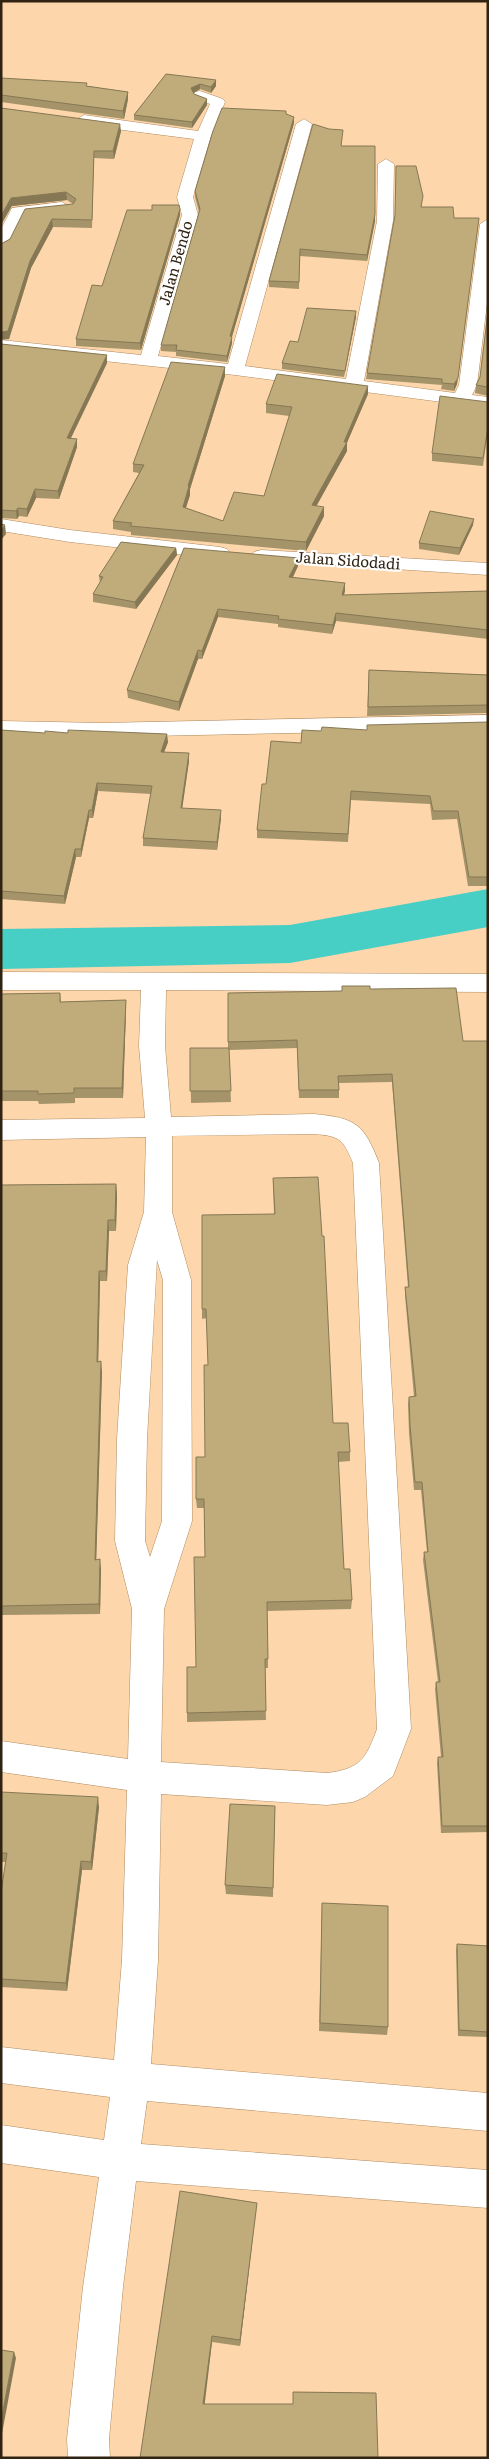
<svg xmlns="http://www.w3.org/2000/svg" width="489" height="2459" font-family="Literata,serif">
<style>
.lines{fill:none;stroke-linecap:round;stroke-linejoin:round}
.river{fill:#47cfc6;fill-rule:evenodd}
.minor-casing{stroke:#af8b62;stroke-width:1}
.minor{fill:#fff;fill-rule:evenodd}
.wall{fill:#a59469}
.shaded-wall{fill:#867855}
.building{fill:#c0ac7a;stroke:#867855}
.labels{text-anchor:middle;stroke-width:4.5;stroke-linejoin:round;paint-order:stroke}
.far-street-label{font-size:15px;fill:#312312;stroke:#fefefe}
</style>
<rect width="100%" height="100%" fill="#fdd6ab"/>
<g class="lines">
<polygon class="river" points="488,889 488,927 290,963 1,969 1,929 290,925"/>
<g class="minor-casing">
<g id="minor">
<polygon points="200,91 223,99 225,102 211,136 193,197 198,215 158,356 228,364 296,124 304,119 312,124 245,366 346,379 377,221 378,164 386,159 394,164 393,221 364,381 455,393 459,385 480,224 488,219 488,295 477,385 472,395 488,397 488,408 235,375 1,350 1,340 141,355 182,215 177,197 194,139 84,125 76,120 84,115 198,131 210,104 195,98 193,95 195,92"/>
<polygon points="62,202 70,207 68,210 24,215 9,246 1,251 1,229 12,208"/>
<polygon points="1,519 70,530 220,547 227,549 230,553 227,557 220,559 70,542 1,531"/>
<polygon points="261,550 488,563 488,575 254,560 251,556 254,552"/>
<polygon points="488,715 488,729 102,737 1,735 1,721 102,723"/>
<path d="M1 972 488 974V992L166 990 165 1046 171 1117 314 1114C356 1118 364 1124 379 1163L411 1729 393 1776 365 1797 353 1802 327 1805 161 1794 158 1960 151 2064 488 2093V2131L147 2101 141 2144 488 2170V2208L136 2181 123 2287 109 2439 110 2458H68L67 2439 83 2287 99 2177 1 2163V2125L104 2140 110 2097 1 2083V2047L114 2060 122 1960 127 1790 1 1772V1741L128 1759 132 1609 115 1541 117 1439 128 1265 144 1212 146 1137 1 1140V1120L145 1118 139 1046 141 990H1ZM314 1134C340 1136 343 1139 353 1163L377 1729C366 1759 360 1769 327 1773L161 1762 164 1609 192 1521 191 1280 172 1212V1136ZM157 1260 163 1280 162 1521 150 1557 145 1541 147 1439Z"/>
</g>
</g>
<use href="#minor" class="minor"/>
</g>
<g class="wall">
<polygon points="166,74 216,86 211,93 200,89 194,93 194,94 207,99 207,105 192,128 134,120 134,115"/>
<polygon points="1,78 87,86 128,92 128,99 124,119 1,102"/>
<polygon points="1,108 121,131 114,159 94,158 92,228 53,227 31,268 9,339 1,244 73,204 67,200 12,206"/>
<polygon points="294,123 232,337 232,343 227,362 176,356 176,352 161,351 161,345 199,212 195,197 195,191"/>
<polygon points="342,136 341,146 375,214 375,221 367,261 300,256 299,289 269,287 269,281"/>
<polygon points="422,202 421,207 454,218 478,224 457,384 454,391 441,389 442,385 366,379 367,373"/>
<polygon points="180,215 141,350 76,346 76,339"/>
<polygon points="488,311 488,396 475,393 476,385 480,377"/>
<polygon points="356,317 344,377 282,369 282,363 298,342"/>
<polygon points="1,344 107,355 107,363 71,438 77,447 59,499 36,498 27,517 19,516 17,519 1,518"/>
<polygon points="225,367 225,376 190,489 190,495 186,508 223,521 264,496 289,416 266,413 266,404 368,386 368,394 347,442 347,451 316,506 324,516 306,551 131,535 131,532 113,529 113,521 139,473 133,472 133,464"/>
<polygon points="488,430 483,466 432,461 432,453"/>
<polygon points="473,525 459,555 419,549 419,543"/>
<polygon points="176,548 177,555 136,609 93,602 93,594 100,583 99,576"/>
<polygon points="184,548 298,566 293,577 345,591 344,595 488,591 488,639 336,621 332,634 278,627 278,624 218,617 202,659 198,659 179,711 128,698 127,690"/>
<polygon points="369,670 488,675 488,713 367,716"/>
<polygon points="488,722 488,886 468,886 457,819 432,820 430,804 351,800 348,842 257,838 257,830 266,784 301,743 321,731 367,730"/>
<polygon points="1,730 168,742 164,752 189,761 182,808 221,818 217,850 143,846 143,838 151,794 98,791 93,818 89,818 81,857 76,857 65,904 1,899"/>
<polygon points="342,986 370,989 463,1041 488,1041 488,1832 441,1833 437,1763 438,1757 441,1757 435,1689 436,1682 438,1682 423,1560 424,1552 427,1552 421,1490 414,1490 409,1433 408,1404 409,1397 414,1397 405,1295 405,1287 408,1287 392,1082 339,1083 339,1098 299,1098 297,1048 229,1050 231,1102 191,1103 190,1048 228,1048 228,993 342,991"/>
<polygon points="60,993 61,1002 126,1000 126,1010 123,1098 75,1098 75,1103 39,1104 38,1101 1,1101 1,994"/>
<polygon points="273,1178 333,1423 350,1452 350,1461 338,1462 344,1569 352,1600 351,1609 267,1611 268,1659 268,1668 265,1668 266,1720 187,1722 187,1713 196,1667 205,1557 204,1508 197,1508 196,1499 205,1457 208,1365 207,1318 202,1319 202,1309 274,1214"/>
<polygon points="116,1184 117,1195 116,1231 109,1231 107,1281 100,1281 98,1362 102,1372 96,1560 101,1569 100,1614 1,1615 1,1185"/>
<polygon points="1,1792 99,1807 92,1870 82,1870 67,1991 1,1987 1,1892 6,1862 1,1862"/>
<polygon points="275,1806 273,1897 226,1894 225,1885"/>
<polygon points="322,1903 388,2027 387,2035 319,2031"/>
<polygon points="457,1944 488,1946 488,2037 458,2036 456,1950"/>
<polygon points="256,2210 240,2346 212,2342 204,2404 293,2404 293,2392 376,2393 140,2458"/>
</g>
<g class="shaded-wall">
<polygon points="216,80 216,86 211,93 211,87"/>
<polygon points="200,84 200,89 191,94 191,88"/>
<polygon points="128,92 128,99 124,119 123,111"/>
<polygon points="207,99 207,105 192,128 192,122"/>
<polygon points="294,117 294,123 230,343 230,336"/>
<polygon points="120,124 121,131 114,159 113,151"/>
<polygon points="66,192 67,200 12,206 1,225 1,216 11,198"/>
<polygon points="180,209 180,215 141,350 140,343"/>
<polygon points="375,214 375,221 367,261 367,255"/>
<polygon points="52,219 53,227 31,268 9,339 1,340 1,332 30,261"/>
<polygon points="478,224 457,384 454,391 454,384"/>
<polygon points="356,311 356,317 344,377 345,371"/>
<polygon points="232,337 232,343 227,362 227,356"/>
<polygon points="107,355 107,363 67,446 67,438"/>
<polygon points="225,367 225,376 190,489 190,495 183,516 183,507 188,486"/>
<polygon points="368,386 368,394 346,445 347,442 347,451 312,514 312,505 344,442"/>
<polygon points="77,439 77,447 59,499 58,491"/>
<polygon points="35,489 36,498 27,517 27,509"/>
<polygon points="324,507 324,516 306,551 306,542"/>
<polygon points="18,508 19,516 17,519 16,511"/>
<polygon points="474,519 473,525 459,555 460,548"/>
<polygon points="5,525 6,534 1,540 1,530"/>
<polygon points="176,548 177,555 136,609 135,602"/>
<polygon points="299,558 298,566 289,585 289,577"/>
<polygon points="345,583 345,591 341,603 342,595"/>
<polygon points="218,609 218,617 202,659 202,651"/>
<polygon points="336,613 336,621 332,634 333,625"/>
<polygon points="198,650 198,659 179,711 179,702"/>
<polygon points="167,734 168,742 161,760 161,752"/>
<polygon points="189,753 189,761 181,817 181,808"/>
<polygon points="97,783 98,791 93,818 92,810"/>
<polygon points="89,810 89,818 81,857 81,849"/>
<polygon points="221,810 221,818 217,850 217,842"/>
<polygon points="75,849 76,857 65,904 64,896"/>
<polygon points="126,1000 126,1010 123,1098 122,1088"/>
<polygon points="116,1184 117,1195 116,1231 115,1220"/>
<polygon points="108,1220 109,1231 107,1281 106,1271"/>
<polygon points="99,1271 100,1281 98,1372 97,1362"/>
<polygon points="101,1361 102,1372 96,1569 95,1560"/>
<polygon points="100,1559 101,1569 100,1614 99,1604"/>
<polygon points="98,1797 99,1807 92,1870 91,1862"/>
<polygon points="81,1861 82,1870 67,1991 66,1983"/>
<polygon points="257,2203 256,2210 240,2346 240,2340"/>
<polygon points="212,2336 212,2342 204,2410 203,2404"/>
<polygon points="14,2352 16,2358 1,2439 1,2421"/>
</g>
<g class="building">
<polygon points="166,74 216,80 211,87 200,84 191,88 194,94 207,99 192,122 134,115"/>
<polygon points="1,78 87,83 86,86 128,92 123,111 1,95"/>
<polygon points="1,108 120,124 113,151 94,151 92,220 52,219 30,261 8,331 1,332 1,244 10,239 25,209 73,204 76,199 66,192 11,198 1,216"/>
<polygon points="222,108 286,111 286,114 294,117 230,336 232,337 227,356 176,350 177,345 161,345 200,209 195,191 213,131"/>
<polygon points="313,124 329,129 343,130 341,146 375,146 375,214 367,255 300,249 299,282 269,281"/>
<polygon points="396,166 416,166 423,196 421,207 453,207 454,218 479,218 458,378 454,384 442,383 442,379 367,373 395,215"/>
<polygon points="152,205 179,205 180,209 140,343 76,339 92,285 102,286 127,210 152,210"/>
<polygon points="307,308 356,311 345,371 282,363 290,341 298,342"/>
<polygon points="488,311 488,387 476,385 480,377"/>
<polygon points="1,344 107,355 67,438 77,439 58,491 35,489 27,509 18,508 16,511 1,510"/>
<polygon points="171,362 225,367 188,486 189,486 183,507 223,521 234,492 264,496 292,407 266,404 277,374 368,386 344,442 347,442 312,505 324,507 306,542 130,526 132,523 113,521 144,465 133,464"/>
<polygon points="440,396 488,402 488,427 483,458 432,453"/>
<polygon points="430,511 474,519 460,548 419,543"/>
<polygon points="1,524 5,525 1,530"/>
<polygon points="121,542 176,548 135,602 93,594 103,577 99,576"/>
<polygon points="184,548 299,558 289,577 345,583 342,595 488,591 488,630 336,613 333,625 278,619 279,616 218,609 202,651 198,650 179,702 127,690"/>
<polygon points="369,670 488,675 488,705 368,707"/>
<polygon points="488,722 488,877 469,877 458,811 433,811 430,796 351,791 348,834 257,830 262,784 266,784 271,741 301,743 302,730 321,731 322,727 367,730 367,725"/>
<polygon points="1,730 45,733 45,731 68,733 68,730 167,734 161,752 189,753 181,808 221,810 217,842 143,838 152,786 97,783 92,810 89,810 81,849 75,849 64,896 1,891"/>
<polygon points="342,986 370,986 370,989 456,988 463,1041 488,1041 488,1826 442,1826 438,1757 443,1757 436,1682 440,1682 424,1552 428,1552 422,1482 415,1482 410,1425 409,1397 416,1396 405,1287 409,1287 392,1074 338,1076 339,1090 299,1090 297,1040 228,1042 228,993 342,991"/>
<polygon points="60,993 60,1002 126,1000 122,1088 74,1088 74,1093 38,1094 38,1091 1,1091 1,994"/>
<polygon points="190,1048 229,1048 231,1091 190,1091"/>
<polygon points="318,1177 322,1236 324,1236 333,1423 348,1423 350,1452 338,1452 344,1569 350,1569 352,1600 267,1602 268,1659 265,1659 266,1711 187,1713 187,1667 196,1667 194,1557 205,1557 204,1499 196,1499 196,1457 205,1457 204,1365 208,1365 206,1309 202,1309 202,1215 275,1214 273,1178"/>
<polygon points="116,1184 115,1220 108,1220 106,1271 99,1271 97,1362 101,1361 95,1560 100,1559 99,1604 1,1606 1,1185"/>
<polygon points="1,1792 98,1797 91,1862 81,1861 66,1983 1,1979 1,1892 7,1853 1,1853"/>
<polygon points="230,1804 275,1806 273,1888 225,1885"/>
<polygon points="322,1903 388,1906 388,2027 320,2023"/>
<polygon points="457,1944 488,1946 488,2032 459,2030"/>
<polygon points="180,2191 257,2203 240,2340 212,2336 203,2404 293,2404 293,2392 376,2393 378,2458 140,2458"/>
<polygon points="1,2350 14,2352 1,2421"/>
</g>
<g class="labels">
<g class="far-street-label">
<text transform="translate(176 263) rotate(-74)" y="5">Jalan Bendo</text>
<text transform="translate(348 561) rotate(4)" y="5">Jalan Sidodadi</text>
</g>
</g>
<rect width="489" height="2459" fill="none" stroke="#312312" stroke-width="5"/>
</svg>
